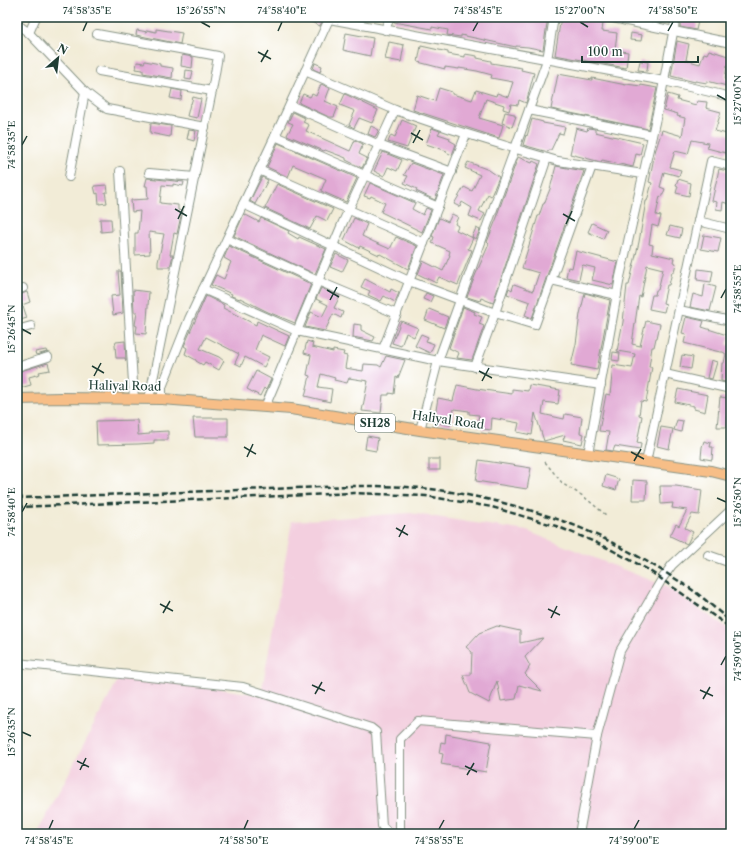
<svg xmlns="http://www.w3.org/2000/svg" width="748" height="851" font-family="'Libre Caslon Text',serif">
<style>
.built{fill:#f3cfdf}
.building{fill:#e1a9d4}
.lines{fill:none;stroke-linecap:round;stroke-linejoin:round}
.minor-casing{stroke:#889486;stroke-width:10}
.major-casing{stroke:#889486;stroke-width:12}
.path{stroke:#889486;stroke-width:1.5;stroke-dasharray:3 3;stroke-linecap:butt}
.minor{stroke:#fff;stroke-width:8}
.major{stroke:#f7be87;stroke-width:10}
.rail{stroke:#1f3d34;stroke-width:2.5;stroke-dasharray:6 3;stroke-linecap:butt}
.ticks{fill:none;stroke:#1f3d34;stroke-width:1.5}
.labels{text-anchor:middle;stroke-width:3.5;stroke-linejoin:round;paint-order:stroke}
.shield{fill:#fff;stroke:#627771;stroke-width:1}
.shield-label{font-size:11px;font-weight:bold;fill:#1f3d34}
.street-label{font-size:12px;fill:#1f3d34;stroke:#fff}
.neatline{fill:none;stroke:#1f3d34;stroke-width:1.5}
.ticks-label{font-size:10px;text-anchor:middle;fill:#1f3d34}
</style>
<rect width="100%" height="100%" fill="#fff"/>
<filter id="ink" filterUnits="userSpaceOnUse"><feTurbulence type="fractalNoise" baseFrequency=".025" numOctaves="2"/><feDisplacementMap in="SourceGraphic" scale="8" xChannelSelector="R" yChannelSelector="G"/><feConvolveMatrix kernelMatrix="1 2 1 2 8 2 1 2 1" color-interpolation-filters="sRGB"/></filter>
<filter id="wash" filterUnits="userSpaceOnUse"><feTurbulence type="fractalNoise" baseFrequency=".012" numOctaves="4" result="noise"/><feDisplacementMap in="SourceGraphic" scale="16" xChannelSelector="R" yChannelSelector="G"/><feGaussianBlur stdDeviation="0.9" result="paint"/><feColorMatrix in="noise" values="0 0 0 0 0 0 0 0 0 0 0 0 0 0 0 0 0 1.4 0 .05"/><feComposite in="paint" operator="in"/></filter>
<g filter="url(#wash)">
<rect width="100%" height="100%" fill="#f2ecd7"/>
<polygon class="built" points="410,513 527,531 665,586 725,626 731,632 731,834 37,834 121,674 261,695 292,521"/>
<g id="blocks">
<g class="building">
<polygon points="301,17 324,17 320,26"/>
<polygon points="395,17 548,17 543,50 528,47 516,46 516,47 461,35 461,37 447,35 448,30 432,27 432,29 394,22"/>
<polygon points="561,17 603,23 602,31 617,33 615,50 628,52 626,68 555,55"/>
<polygon points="639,17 657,17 656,21"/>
<polygon points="681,17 699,17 696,30 680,27"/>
<polygon points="156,29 182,33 180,44 136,35 137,30 147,32 147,30 156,32"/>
<polygon points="346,33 373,38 370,56 343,50"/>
<polygon points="631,33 642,35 641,41 630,40"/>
<polygon points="677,41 689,44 686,60 700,64 704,53 707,54 709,50 728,56 727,58 731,59 731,66 727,65 725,79 731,81 731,87 707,81 707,83 695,81 695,82 671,76"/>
<polygon points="389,42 404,45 401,62 385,59"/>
<polygon points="421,46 448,52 448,54 465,57 465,54 477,56 477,58 491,61 491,63 522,68 521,70 534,73 526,103 519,100 518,105 511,104 509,111 503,109 504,105 486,99 479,118 503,125 499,138 413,110 417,95 435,101 439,88 452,92 452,94 472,100 476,90 496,96 497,93 508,97 513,82 491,78 492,75 477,71 459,68 459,69 445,67 445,69 418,62"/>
<polygon points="182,55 193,57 192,68 181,66"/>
<polygon points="145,61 160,64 160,66 173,68 172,78 143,73 143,70 136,69 137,62 144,63"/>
<polygon points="640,61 648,62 647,71 638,70"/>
<polygon points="315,63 322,66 320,72 313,69"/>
<polygon points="186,70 193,71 191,80 185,79"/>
<polygon points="558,74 592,80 592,78 626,85 626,84 641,86 641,85 657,88 648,129 551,109"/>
<polygon points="321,84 330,88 325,101 338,107 334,117 329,117 299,103 303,94 310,97 312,94 316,96"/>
<polygon points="172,89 182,91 181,100 170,98"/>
<polygon points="345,94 378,110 372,123 359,118 354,128 349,125 355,111 340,105"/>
<polygon points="668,94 678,97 677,100 696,105 697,101 707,102 706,108 721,112 715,131 731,135 731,151 726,150 726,153 707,148 708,143 692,140 688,154 675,151 670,167 681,170 679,176 664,172 660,187 665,189 662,197 660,196 656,215 661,216 658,227 652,225 649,244 653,245 652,253 674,258 673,262 676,263 674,272 672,272 669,285 667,285 663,303 666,304 664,312 649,309 652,295 655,295 656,290 658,290 663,269 647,265 641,297 639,296 632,344 640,346 646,321 660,324 657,338 656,338 654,347 652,347 649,367 652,367 646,402 641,401 639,415 642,416 637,443 641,444 640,450 615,446 613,451 606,450 609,432 599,431 606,394 610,395 613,365 632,368 635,354 617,351 623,322 627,285 629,285 639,242 646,201 647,201 652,183 649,182 655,152 662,130 682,136 685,118 677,116 678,114 664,110"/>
<polygon points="193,97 201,99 197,118 187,116 190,104 191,104"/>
<polygon points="293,112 305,118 303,122 309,125 306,131 350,151 355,140 363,144 359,154 367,158 362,168 346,160 346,158 325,150 324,151 287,135 293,124 288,122"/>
<polygon points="505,112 514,114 514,116 516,116 512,127 502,123"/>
<polygon points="532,119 543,122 543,123 565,127 563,134 559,133 551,150 549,150 548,152 523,145 526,135 527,136"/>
<polygon points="402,120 416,126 407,148 388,142 391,135 395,137"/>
<polygon points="151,123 171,126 170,137 150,133"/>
<polygon points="371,126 379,130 375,137 368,134"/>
<polygon points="432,128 440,131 438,134 450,138 449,140 456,144 452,155 446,152 447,151 426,144"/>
<polygon points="576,128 587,131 588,128 595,129 595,132 643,143 640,155 636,154 633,167 602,160 601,162 597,161 570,154"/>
<polygon points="189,130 196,131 194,141 187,139"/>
<polygon points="278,143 357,178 346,202 321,191 326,179 293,165 288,177 267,167"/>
<polygon points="383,152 402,160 397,171 388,167 384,176 374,171"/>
<polygon points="518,157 532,163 533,161 539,164 493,303 481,298 480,301 467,297 475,276 489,244 487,242 498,215 497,215"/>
<polygon points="468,162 489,170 499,177 491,196 488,194 479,211 485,214 481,221 469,216 472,208 462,202 460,207 454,204 464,187 472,191 480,175 465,168"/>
<polygon points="411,163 444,175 435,200 416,191 417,189 404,183 408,176 404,175"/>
<polygon points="556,166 584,171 532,318 525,315 530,302 507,294 509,288 512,290 514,284 533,291 539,273 522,268 538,216 539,216 543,204 544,204 550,189"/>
<polygon points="719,169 731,172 731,194 729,204 723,202 722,210 716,209 717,202 712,201"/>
<polygon points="262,177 268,180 255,204 250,201"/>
<polygon points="147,178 184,182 183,186 173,184 173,186 162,185 160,203 178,205 178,210 182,211 177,234 174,233 170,255 173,255 170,267 158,267 158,262 164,234 149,232 150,254 135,255 135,233 138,233 140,211 132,212 131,200 148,199 147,186 145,186"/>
<polygon points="678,179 691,183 689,196 676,193 678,186 676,185"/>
<polygon points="370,183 415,203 412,209 423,215 426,208 431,210 422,232 381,212 385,203 371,196 370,198 364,196"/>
<polygon points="277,184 333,209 327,221 317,216 310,229 265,208"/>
<polygon points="107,185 108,192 105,192 107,203 99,204 98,193 96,194 94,186"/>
<polygon points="244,214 259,222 261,218 289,231 288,233 298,239 299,237 326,249 315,274 234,236"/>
<polygon points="452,214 458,217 455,224 458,226 456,230 473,238 468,249 472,250 458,285 439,277 436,283 418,274 423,261 443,271 450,255 449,255 450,251 432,243 434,237 432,236 439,218 448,222"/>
<polygon points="354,218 367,224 362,236 374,242 390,249 396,237 417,246 408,269 380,254 379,255 360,246 359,248 344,240"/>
<polygon points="100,219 111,219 112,231 101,232"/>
<polygon points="592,223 607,230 603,239 588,232"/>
<polygon points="670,226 682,229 680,238 667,235"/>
<polygon points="476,228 480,230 476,239 472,237"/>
<polygon points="704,235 721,238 718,252 701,249"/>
<polygon points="229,246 311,284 295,323 268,312 240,298 240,299 231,296 232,294 211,285 216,275 224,279 231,262 224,258"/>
<polygon points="576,251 618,262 613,285 592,280 595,268 583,265 582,266 579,280 566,277 568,267 572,268"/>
<polygon points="336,254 348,260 342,272 330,267"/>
<polygon points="698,269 713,271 711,282 697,280"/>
<polygon points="118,271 121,271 123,313 113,315 111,296 120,295"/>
<polygon points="365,279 390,292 391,289 399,293 395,302 384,296 381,301 368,295 370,291 361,287"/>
<polygon points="705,284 716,287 710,311 690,307 693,294 703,297"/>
<polygon points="321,288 340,296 334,308 343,312 341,318 333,314 325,331 305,327 311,312 322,317 328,305 316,299"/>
<polygon points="133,290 149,292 146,334 136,333 137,326 135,325 137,312 134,312"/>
<polygon points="27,292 30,302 22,305 19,295"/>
<polygon points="426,293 433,296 430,302 423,299"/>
<polygon points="585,293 610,300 597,370 571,365 576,344 580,314"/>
<polygon points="206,296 224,305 223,308 256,325 257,321 289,336 285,346 261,335 255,350 269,357 264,367 245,357 241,366 235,363 239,354 206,337 200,349 219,357 224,361 219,370 205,362 203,365 196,361 196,360 185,354 187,348 184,346"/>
<polygon points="23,306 27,318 17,321 17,308"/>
<polygon points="463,307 475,312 474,314 482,317 479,324 484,326 472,360 457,358 459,353 449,348"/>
<polygon points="429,309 448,317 444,328 425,320"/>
<polygon points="686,317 704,321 702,327 730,336 727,345 731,345 730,383 721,381 722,363 724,363 726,354 723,352 720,352 684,343 686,334 682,333"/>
<polygon points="401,321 418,328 414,337 406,333 401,346 392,343"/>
<polygon points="354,324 361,325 361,330 375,337 373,341 353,337"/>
<polygon points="421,334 428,337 426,341 434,344 430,353 415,346"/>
<polygon points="125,341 126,361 125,358 116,358 115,345 116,342"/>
<polygon points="307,341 313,343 312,347 333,352 333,350 344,352 343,355 347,356 345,368 363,371 364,364 378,365 381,367 386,356 405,360 398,378 396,377 394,394 389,393 389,395 383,395 381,413 362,411 368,381 349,378 347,383 334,380 335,378 321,374 318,387 332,389 330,402 305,396 310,376 307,375 311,355 304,353"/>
<polygon points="46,350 47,352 36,355 35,352"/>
<polygon points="613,352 620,353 619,361 612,360"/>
<polygon points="682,355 693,357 691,369 680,367"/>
<polygon points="711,360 717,362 712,379 707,378"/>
<polygon points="48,363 50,370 39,372 40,374 29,377 31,385 20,388 17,372"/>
<polygon points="256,371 271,379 266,390 264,388 260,396 247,389"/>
<polygon points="457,385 477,389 512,394 512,389 528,391 529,385 560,390 558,404 544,402 542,414 564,419 565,414 582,417 580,433 584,434 582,444 563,440 565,435 544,441 535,413 532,435 517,432 519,423 492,418 491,430 483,429 483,427 477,426 479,415 469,414 469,411 454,409 451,425 434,422 438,398 453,401"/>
<polygon points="678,389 708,395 705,412 694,409 694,406 675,402"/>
<polygon points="720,397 728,398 727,427 717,427"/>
<polygon points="193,418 228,418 228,437 195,437"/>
<polygon points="137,420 138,435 150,434 150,432 168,431 168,440 154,440 154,443 138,444 97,445 96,421"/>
<polygon points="677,420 683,421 681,432 674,430"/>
<polygon points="661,427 673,429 669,449 657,446"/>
<polygon points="367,436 378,438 376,451 365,449"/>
<polygon points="704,441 711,443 710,447 713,447 712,460 701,458 702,447"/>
<rect x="429" y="459" width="11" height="11"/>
<polygon points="479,460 531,468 527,489 476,481"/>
<polygon points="606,475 619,479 616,490 603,486"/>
<polygon points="633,480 647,481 646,500 632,500"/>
<polygon points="660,486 676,486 702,490 699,515 692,514 685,528 693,532 687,544 670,536 676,524 679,526 687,510 672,508 673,503 661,504"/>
<polygon points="497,626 520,631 520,643 543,638 525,657 530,666 525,674 542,691 519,685 516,699 501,701 497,681 489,703 470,693 463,675 471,675 472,652 466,647 479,633"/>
<polygon points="446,734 491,742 486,772 441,764 443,754 439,753 441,742 445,743"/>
</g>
</g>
</g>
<g filter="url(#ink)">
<use href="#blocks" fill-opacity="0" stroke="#889486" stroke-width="1"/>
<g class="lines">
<g class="minor-casing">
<g id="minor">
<polyline points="608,17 731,43"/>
<polyline points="329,19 664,81 731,97"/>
<polyline points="17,24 29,33 85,92 107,109 205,127"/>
<polyline points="385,30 390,17"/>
<polyline points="29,33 36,17"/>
<polyline points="97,34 218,56 212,91 149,399"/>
<polyline points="99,71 212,91"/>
<polyline points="305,71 395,110 451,129 516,149 558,161 643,174"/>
<polyline points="290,105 379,145 452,172"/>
<polyline points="529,110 652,135"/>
<polyline points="275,136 438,207"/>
<polyline points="259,170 424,243"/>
<polyline points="120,171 134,399"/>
<polyline points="149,173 195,177"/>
<polyline points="69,177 85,92"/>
<polyline points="243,204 409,281 495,313 535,325 592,166"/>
<polyline points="698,221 731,229"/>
<polyline points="227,239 318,281 397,314"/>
<polyline points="551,280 617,295"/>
<polyline points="203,289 297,331 438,361 601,385"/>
<polyline points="17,290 23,288"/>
<polyline points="679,310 731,321"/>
<polyline points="17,330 31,326"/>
<polyline points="383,349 466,134"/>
<polyline points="17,367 48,357"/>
<polyline points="475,367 495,313 547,158"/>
<polyline points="665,374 731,389"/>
<polyline points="162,399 162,387 189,319 286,113 330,17"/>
<polyline points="265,407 343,222 395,110"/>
<polyline points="420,430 438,361 547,60 554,17"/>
<polyline points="588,454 620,277 661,96 676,17"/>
<polyline points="646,462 711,161 731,166"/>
<polyline points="708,555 731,563"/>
<polyline points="17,663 243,687 371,728 376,732 382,826 388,832 398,834"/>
<polyline points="400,834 400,739 418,721 597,736"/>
<polyline points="579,834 597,736 620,651 662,579 672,565 731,510"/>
</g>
</g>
<g class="major-casing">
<polyline id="major" points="17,399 61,398 162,399 291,409 420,430 711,471 731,476"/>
</g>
<polyline class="path" points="545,462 563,484 583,496 606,515"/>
<use href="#minor" class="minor"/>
<use href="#major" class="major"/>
<g class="rail">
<path d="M17 498 351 486C383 486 414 486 445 491 482 497 519 506 554 518 600 533 652 563 691 589 705 599 718 611 731 622"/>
<polyline points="17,507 354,493 426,496 492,507 556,526 583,537 608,548 647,569 724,623 731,629"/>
</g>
</g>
</g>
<path class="ticks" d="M201 22 210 27M580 22 588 27M83 31 87 22M278 31 282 22M473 31 478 22M668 31 673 22M258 52 271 59M261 62 268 50M717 95 726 100M411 133 423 140M413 143 420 130M22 145 27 136M175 209 187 216M563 214 575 221M178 219 184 206M566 224 572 211M327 290 339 297M721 298 726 289M330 300 337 287M22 329 31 334M92 366 104 373M479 371 492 378M94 376 101 363M482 381 489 368M244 447 256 454M631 452 644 459M247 457 253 444M634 461 641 449M717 498 726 502M22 512 27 503M396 528 408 535M399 537 405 525M160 604 173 611M548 609 560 615M163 613 170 601M551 618 557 606M721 665 726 656M312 685 325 691M700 690 713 696M315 694 322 682M703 699 710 687M22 732 31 736M77 761 89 767M465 766 477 772M80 770 86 758M467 775 474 763M49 829 53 820M244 829 248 820M439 829 444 820M634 829 639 820"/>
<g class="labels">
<rect class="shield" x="355" y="414" width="40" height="18" rx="3"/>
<g class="shield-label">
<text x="375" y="427">SH28</text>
</g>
<g class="street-label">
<text transform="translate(125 386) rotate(1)" y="4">Haliyal Road</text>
<text transform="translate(448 420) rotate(8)" y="4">Haliyal Road</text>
</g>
</g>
<rect width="748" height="851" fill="none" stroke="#fff" stroke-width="44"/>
<g transform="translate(58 58) rotate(28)" stroke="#ffffff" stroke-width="3" paint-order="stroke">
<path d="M0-3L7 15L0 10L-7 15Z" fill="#1f3d34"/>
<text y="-6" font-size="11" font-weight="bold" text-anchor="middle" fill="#1f3d34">N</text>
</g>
<path d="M582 56v6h116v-6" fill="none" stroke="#1f3d34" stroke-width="2"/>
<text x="588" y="56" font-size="12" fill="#1f3d34" stroke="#ffffff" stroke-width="3" paint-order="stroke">100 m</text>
<rect x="22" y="22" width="704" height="807" class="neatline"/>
<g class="ticks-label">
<text x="87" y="14">74°58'35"E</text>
<text x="201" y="14">15°26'55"N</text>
<text x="282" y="14">74°58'40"E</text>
<text x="478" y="14">74°58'45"E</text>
<text x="580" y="14">15°27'00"N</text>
<text x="673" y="14">74°58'50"E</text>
<text transform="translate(737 100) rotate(-90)" y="4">15°27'00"N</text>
<text transform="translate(11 145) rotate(-90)" y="4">74°58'35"E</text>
<text transform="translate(737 289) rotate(-90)" y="4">74°58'55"E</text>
<text transform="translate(11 329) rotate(-90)" y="4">15°26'45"N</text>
<text transform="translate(737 502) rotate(-90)" y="4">15°26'50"N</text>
<text transform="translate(11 512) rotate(-90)" y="4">74°58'40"E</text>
<text transform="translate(737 656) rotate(-90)" y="4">74°59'00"E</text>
<text transform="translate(11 732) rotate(-90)" y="4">15°26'35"N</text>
<text x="49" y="844">74°58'45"E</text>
<text x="244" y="844">74°58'50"E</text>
<text x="439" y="844">74°58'55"E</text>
<text x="634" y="844">74°59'00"E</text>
</g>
</svg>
